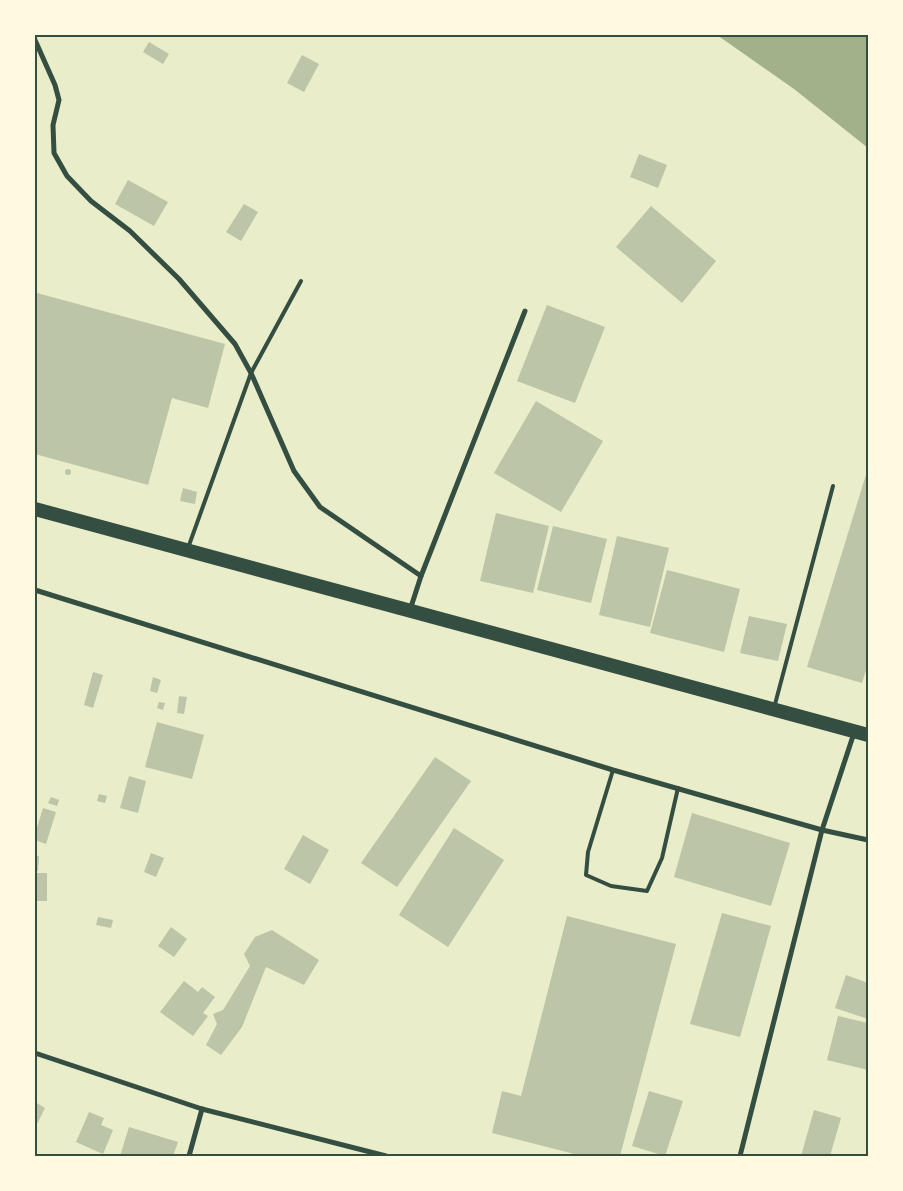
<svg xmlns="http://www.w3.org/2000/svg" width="903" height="1191" font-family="Helvetica,sans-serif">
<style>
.water{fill:#a3b18a}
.building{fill:#bcc5a7}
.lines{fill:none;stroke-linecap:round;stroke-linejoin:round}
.service{stroke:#344e41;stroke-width:4}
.minor{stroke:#344e41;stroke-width:5}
.trunk{stroke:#344e41;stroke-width:14}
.neatline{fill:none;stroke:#344e41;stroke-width:2}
</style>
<rect width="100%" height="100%" fill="#e9edc9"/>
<polygon class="water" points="717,35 868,35 868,148 794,89"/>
<g class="building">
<polygon points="149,42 169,54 163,64 143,52"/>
<polygon points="302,55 319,64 304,92 287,83"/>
<polygon points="639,154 667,165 658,188 630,177"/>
<polygon points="128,180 168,202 154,226 115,204"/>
<polygon points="244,204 258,212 241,241 226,232"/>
<polygon points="651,206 716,261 682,303 616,247"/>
<polygon points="37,293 225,344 208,408 172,398 148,485 35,454 35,300"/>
<polygon points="547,305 605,327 575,403 517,381"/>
<polygon points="536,401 603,441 561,512 494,473"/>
<polygon points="868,468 868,664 862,683 807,667"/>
<circle cx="68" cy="472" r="3"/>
<polygon points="183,488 197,492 195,504 180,501"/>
<polygon points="496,513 549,526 533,593 480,581"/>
<polygon points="553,526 607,539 591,603 537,590"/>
<polygon points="617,536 669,548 650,627 599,615"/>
<polygon points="667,570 740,589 724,652 650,633"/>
<polygon points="749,616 787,624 778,661 740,653"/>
<polygon points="93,672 103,675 93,708 84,705"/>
<polygon points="153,677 161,680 157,693 150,691"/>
<polygon points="179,696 187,697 184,714 177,713"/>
<polygon points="159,702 165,703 163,710 157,708"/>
<polygon points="157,722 204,735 192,779 145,767"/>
<polygon points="435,757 471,781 397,887 361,863"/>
<polygon points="129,776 146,781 138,813 120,808"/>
<polygon points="99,794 107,796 105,803 97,801"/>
<polygon points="51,797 59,800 57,806 48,803"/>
<polygon points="43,808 56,812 46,844 35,840 35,834"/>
<polygon points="692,813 790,843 771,906 674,877"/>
<polygon points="454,828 504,860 448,947 399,915"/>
<polygon points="303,835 329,850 310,884 284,869"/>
<polygon points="151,853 164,858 156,877 144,872"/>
<polygon points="35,856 39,856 38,871 35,870"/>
<rect x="35" y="873" width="12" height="28"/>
<polygon points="722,913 771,926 740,1037 690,1024"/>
<polygon points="567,916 676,944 620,1156 582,1156 492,1133 502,1091 521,1096"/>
<polygon points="98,917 113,920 111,928 96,925"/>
<polygon points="171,927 187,939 174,957 158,946"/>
<polygon points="272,930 319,960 304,985 266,967 242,1027 221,1055 206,1045 217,1024 213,1014 223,1010 250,966 244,954 255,937"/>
<polygon points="846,975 868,983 868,1019 835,1008"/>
<polygon points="184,981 198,992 202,987 215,997 203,1013 208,1016 193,1036 160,1012"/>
<polygon points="838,1016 868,1023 868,1070 827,1060"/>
<polygon points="649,1091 683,1101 665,1156 632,1146"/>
<polygon points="35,1102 45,1108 35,1128"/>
<polygon points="814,1110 841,1118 830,1156 801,1156"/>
<polygon points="89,1112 104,1118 101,1125 113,1130 103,1154 76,1142"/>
<polygon points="129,1127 178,1142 173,1156 120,1156"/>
</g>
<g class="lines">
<g class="service">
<polyline points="188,548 251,373 301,281"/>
<polyline points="774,708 833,486"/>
<polyline points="613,770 588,852 586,875 611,886 647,891 662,858 678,788"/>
</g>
<g class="minor">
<polyline points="35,40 55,85 59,100 53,125 54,153 67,176 91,201 130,231 179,279 235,344 251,373 294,471 320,507 421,576"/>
<polyline points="35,590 613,770 822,830 868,840"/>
<polyline points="410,610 421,576 525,311"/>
<polyline points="35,1053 202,1109 386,1156"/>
<polyline points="189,1156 202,1109"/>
<polyline points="740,1156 822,830 854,733"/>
</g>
<polyline class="trunk" points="35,509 868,735"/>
</g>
<rect width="903" height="1191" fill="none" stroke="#fefae0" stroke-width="72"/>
<rect x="36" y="36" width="831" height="1119" class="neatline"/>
</svg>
